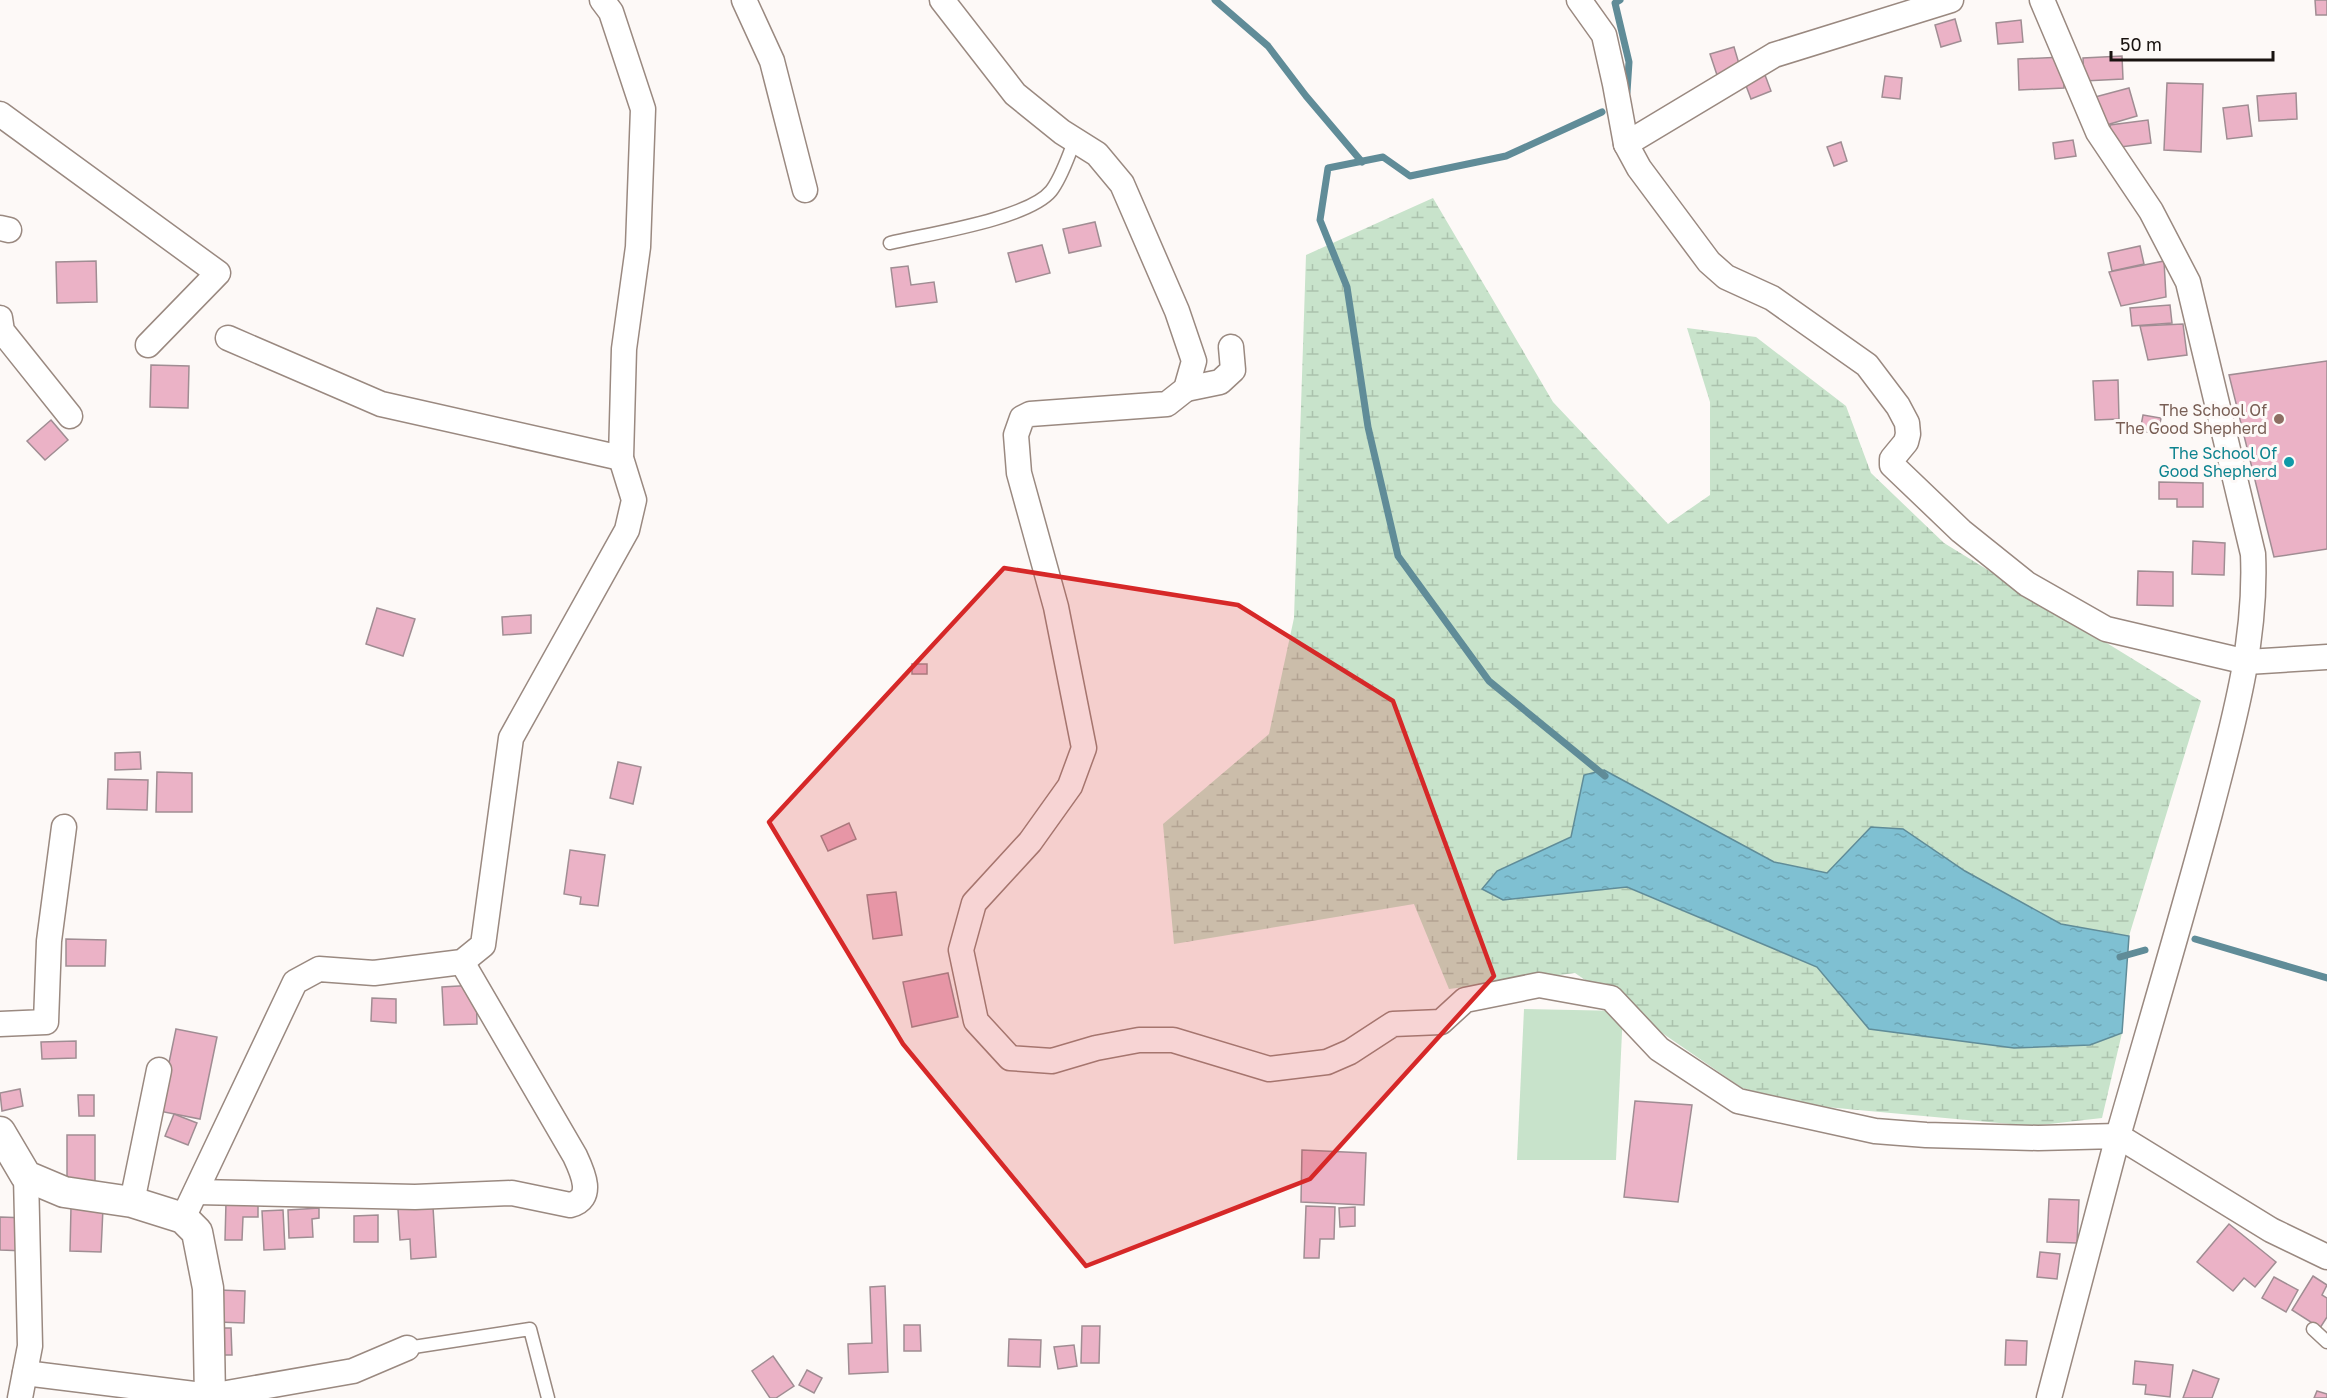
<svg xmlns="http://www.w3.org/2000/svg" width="2327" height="1398" font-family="'Golos Text',sans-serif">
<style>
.wetland{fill:url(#wetland-marsh)}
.pitch{fill:#c8e3cb}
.water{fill:url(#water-ripples);stroke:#608c98;stroke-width:1.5}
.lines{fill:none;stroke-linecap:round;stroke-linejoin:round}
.stream{stroke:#608c98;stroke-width:7}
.building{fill:#ebb2c6;stroke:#a08d93;stroke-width:1.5}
.service-casing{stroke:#9a8980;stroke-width:15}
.minor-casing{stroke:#9a8980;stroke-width:27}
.tertiary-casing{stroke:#9a8980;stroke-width:33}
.service{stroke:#fff;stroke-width:12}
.minor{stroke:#fff;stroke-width:24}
.tertiary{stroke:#fff;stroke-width:30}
.marked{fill:#d62828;fill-opacity:0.2;stroke:#d62828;stroke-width:4.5;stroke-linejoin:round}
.education-dot{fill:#8d6e63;stroke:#fdf9f7;stroke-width:2}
.culture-dot{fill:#0f9aa8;stroke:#fdf9f7;stroke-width:2}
.labels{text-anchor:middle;stroke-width:6;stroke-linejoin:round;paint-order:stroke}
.education-label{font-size:16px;fill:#785e54;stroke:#fdf9f7;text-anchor:end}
.culture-label{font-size:16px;fill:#0d838f;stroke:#fdf9f7;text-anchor:end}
</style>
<defs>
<pattern id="wetland-marsh" width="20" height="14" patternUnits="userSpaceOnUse" patternTransform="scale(1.5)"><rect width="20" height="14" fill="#c8e3cb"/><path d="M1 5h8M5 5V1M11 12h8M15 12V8" fill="none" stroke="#abc2ad"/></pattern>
<pattern id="water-ripples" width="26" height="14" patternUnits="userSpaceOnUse" patternTransform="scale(1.5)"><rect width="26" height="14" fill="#7fc0d2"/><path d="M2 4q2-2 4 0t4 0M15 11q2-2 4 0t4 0" fill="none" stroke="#6da4b3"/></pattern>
</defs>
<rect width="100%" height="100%" fill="#fdf9f7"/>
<polygon class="wetland" points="1433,198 1553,402 1668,524 1710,495 1710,402 1687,328 1756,337 1846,406 1871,473 1944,543 2201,701 2129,936 2061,924 1965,871 1903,829 1871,827 1827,874 1774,862 1604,770 1584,775 1571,837 1497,871 1483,889 1503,900 1626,887 1817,967 1869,1029 2090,1045 2122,1033 2102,1118 2032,1126 1804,1105 1742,1088 1575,973 1449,989 1414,904 1174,944 1163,824 1269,734 1294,618 1306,255"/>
<polygon class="pitch" points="1524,1009 1623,1011 1616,1160 1517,1160"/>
<polygon class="water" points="1604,770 1774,862 1827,873 1871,827 1903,829 1965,871 2061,924 2129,936 2122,1033 2090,1045 2014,1048 1869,1029 1817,967 1627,887 1503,900 1482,889 1497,871 1571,837 1584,775"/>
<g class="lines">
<g class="stream">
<polyline points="1215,0 1268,46 1306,96 1362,162"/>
<polyline points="1620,0 1615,3 1629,62 1627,92"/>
<polyline points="1602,112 1506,156 1410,176 1383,157 1328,168 1320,220 1347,287 1368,427 1398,556 1489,681 1605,776"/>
<polyline points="2195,939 2327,978"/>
<polyline points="2120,957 2145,950"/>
</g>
</g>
<g class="building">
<polygon points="2315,0 2327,0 2327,15 2316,15"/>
<polygon points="1955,19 1961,41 1941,47 1935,25"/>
<polygon points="2021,20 2023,42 1998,44 1996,23"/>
<polygon points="1734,47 1742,74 1719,81 1710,54"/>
<polygon points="2122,56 2123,79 2084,81 2083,58"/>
<polygon points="2063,57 2064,88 2019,90 2018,59"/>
<polygon points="1765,75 1771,91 1751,99 1745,83"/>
<polygon points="1885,76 1902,78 1900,99 1882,97"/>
<polygon points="2167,83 2203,84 2201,152 2164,150"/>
<polygon points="2129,88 2137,116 2103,126 2095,97"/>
<polygon points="2296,93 2297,119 2259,121 2257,96"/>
<polygon points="2248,105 2252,136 2227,139 2223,108"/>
<polygon points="2148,120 2151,143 2113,148 2110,125"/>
<polygon points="2073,140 2076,156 2055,159 2053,143"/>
<polygon points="1841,142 1847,161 1834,166 1827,147"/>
<polygon points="1095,222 1101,246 1069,253 1063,229"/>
<polygon points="1042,245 1050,273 1016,282 1008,253"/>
<polygon points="2140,246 2144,264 2112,271 2108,253"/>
<polygon points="96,261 97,302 57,303 56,262"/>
<polygon points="2164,261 2166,297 2121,306 2109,272"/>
<polygon points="908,266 911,285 934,282 937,302 896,307 891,268"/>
<polygon points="2170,305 2172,323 2132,326 2130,308"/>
<polygon points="2183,324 2187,355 2148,360 2140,326"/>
<polygon points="2327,361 2327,549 2274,557 2229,375"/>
<polygon points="151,365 189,366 188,408 150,407"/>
<polygon points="2118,380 2119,419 2095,420 2093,381"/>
<polygon points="2143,415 2161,418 2158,434 2140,431"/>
<polygon points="51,420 68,440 45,460 27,441"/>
<polygon points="2159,482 2203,483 2203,507 2177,507 2177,499 2159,499"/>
<polygon points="2193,541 2225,543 2224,575 2192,574"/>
<polygon points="2138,571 2173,572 2173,606 2137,605"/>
<polygon points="377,608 415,619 403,656 366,644"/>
<polygon points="531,615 531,633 503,635 502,617"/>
<rect x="912" y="664" width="15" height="10"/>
<polygon points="140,752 141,769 115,770 115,753"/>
<polygon points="618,762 641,767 633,804 610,798"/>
<polygon points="157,772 192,773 192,812 156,812"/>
<polygon points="108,779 148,780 147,810 107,809"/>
<polygon points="849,823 856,839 828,851 821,836"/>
<polygon points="570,850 605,855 598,906 580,904 581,897 564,894"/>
<polygon points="896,892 902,935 873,939 867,895"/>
<polygon points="66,939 106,940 105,966 66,966"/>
<polygon points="948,973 958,1017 912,1027 903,982"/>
<polygon points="476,985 477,1024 444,1025 442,987"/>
<polygon points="372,998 396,999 396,1023 371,1021"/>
<polygon points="176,1029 217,1037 200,1119 159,1111"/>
<polygon points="76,1041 76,1058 42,1059 41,1042"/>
<polygon points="20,1089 23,1106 2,1111 0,1093"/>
<polygon points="78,1095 94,1095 94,1116 79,1116"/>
<polygon points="1635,1101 1692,1105 1678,1202 1624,1197"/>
<polygon points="174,1114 197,1123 188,1145 165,1136"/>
<rect x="67" y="1135" width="28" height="53"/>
<polygon points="1302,1150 1366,1153 1364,1205 1301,1202"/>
<polygon points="2049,1199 2079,1200 2077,1243 2047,1242"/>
<polygon points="226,1202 258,1203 258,1217 243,1217 242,1240 225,1240"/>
<polygon points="1306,1206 1335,1207 1334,1239 1320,1239 1319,1258 1304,1258"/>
<polygon points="71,1207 103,1208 101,1252 70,1251"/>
<polygon points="433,1207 436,1257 411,1259 410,1239 400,1240 398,1209"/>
<polygon points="1355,1207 1355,1226 1340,1227 1339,1208"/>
<polygon points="319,1208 319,1218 312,1219 313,1237 289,1238 288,1210"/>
<polygon points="283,1210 285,1249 264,1250 262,1211"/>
<polygon points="378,1215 378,1242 354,1242 354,1216"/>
<polygon points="0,1217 28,1218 26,1251 0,1250"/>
<polygon points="2229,1224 2276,1262 2255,1287 2244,1278 2233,1291 2197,1262"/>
<polygon points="2040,1252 2060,1254 2057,1279 2037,1277"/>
<polygon points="2313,1276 2327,1285 2322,1295 2327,1298 2327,1317 2320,1328 2292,1310"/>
<polygon points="2274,1277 2298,1290 2286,1312 2262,1298"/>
<polygon points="885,1286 888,1372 849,1374 848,1344 872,1343 870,1287"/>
<polygon points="219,1290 245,1291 244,1323 218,1322"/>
<polygon points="904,1325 920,1325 921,1351 904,1351"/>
<polygon points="1082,1326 1100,1326 1099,1363 1081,1363"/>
<polygon points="209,1328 231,1328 232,1355 224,1355 225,1374 210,1375"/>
<polygon points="1009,1339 1041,1340 1040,1367 1008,1366"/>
<polygon points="2006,1340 2027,1341 2026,1365 2005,1365"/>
<polygon points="1074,1345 1077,1366 1058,1369 1054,1347"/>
<polygon points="773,1356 794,1386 776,1398 770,1398 752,1371"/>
<polygon points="2135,1361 2173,1365 2170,1397 2145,1394 2146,1385 2133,1384"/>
<polygon points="807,1370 822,1378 814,1393 799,1385"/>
<polygon points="2193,1370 2219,1379 2212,1398 2183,1398"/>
<polygon points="2317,1391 2327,1394 2327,1398 2314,1398"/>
</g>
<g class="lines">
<g class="service-casing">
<g id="service">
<path d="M890 243C927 234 1028 219 1051 191 1062 177 1068 156 1075 140"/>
<polyline points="2313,1329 2327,1342"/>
<polyline points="407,1348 530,1329 548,1398"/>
</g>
</g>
<g class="minor-casing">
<g id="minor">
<polyline points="744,0 772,61 805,190"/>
<polyline points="942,0 1015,94 1062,132 1097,154 1122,184 1177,311 1194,361 1186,389 1167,404 1030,414 1022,418 1016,435 1019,473 1056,607 1084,748 1070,786 1030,842 974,903 961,950 976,1021 1010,1058 1052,1061 1096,1048 1139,1040 1173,1040 1269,1069 1327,1062 1350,1052 1393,1024 1441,1022 1465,1000 1539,985 1611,998 1659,1049 1738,1101 1875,1131 1926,1135 2038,1138 2118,1136 2049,1398"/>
<polyline points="1579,0 1604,35 1615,84 1626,144 1639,168 1709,262 1726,277 1772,298 1867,365 1898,406 1907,423 1908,434 1906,442 1892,459 1892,465 1961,531 2027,584 2106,629 2247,662 2327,657"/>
<path d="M2042 0 2098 132 2151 211 2188 282 2253 554C2257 643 2232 728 2210 813 2181 921 2149 1028 2118 1136L2271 1230 2327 1257"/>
<polyline points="0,114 218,273 148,345"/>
<polyline points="1626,144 1774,55 1951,0"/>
<polyline points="0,228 9,230"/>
<polyline points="0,318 2,331 70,416"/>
<polyline points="228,338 381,404 621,458"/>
<polyline points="1186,389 1220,382 1233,370 1231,347"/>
<polyline points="0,1024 46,1022 49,941 64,827"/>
<path d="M196 1192 415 1197 512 1193 570 1205C595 1199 583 1173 575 1156L462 962"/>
<polyline points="132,1202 159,1070"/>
<polyline points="183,1218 295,982 319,969 374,973 462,962 483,945 511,738 627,530 634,500 621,458 624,349 638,247 643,109 611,12 602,0"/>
<polyline points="25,1373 210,1396 353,1371 407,1348"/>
<polyline points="20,1398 30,1346 26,1176"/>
</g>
</g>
<g class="tertiary-casing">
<polyline id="tertiary" points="0,1132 26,1176 64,1192 132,1202 183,1218 197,1232 208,1288 210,1398"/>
</g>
<use href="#service" class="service"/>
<use href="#minor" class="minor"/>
<use href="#tertiary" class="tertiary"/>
</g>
<path class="marked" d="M1004 568 1238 605 1393 701 1494 976 1310 1179 1086 1266 903 1044 769 822Z"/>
<circle class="education-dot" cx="2279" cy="419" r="6"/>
<circle class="culture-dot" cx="2289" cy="462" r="6"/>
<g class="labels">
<g class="education-label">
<text x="2267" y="416">The School Of<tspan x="2267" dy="18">The Good Shepherd</tspan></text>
</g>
<g class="culture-label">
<text x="2277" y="459">The School Of<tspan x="2277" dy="18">Good Shepherd</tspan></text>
</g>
</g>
<path d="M2111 51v9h162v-9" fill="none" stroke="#191310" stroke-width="3"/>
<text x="2120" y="51" font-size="18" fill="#191310" stroke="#fdf9f7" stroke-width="4.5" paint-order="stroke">50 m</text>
</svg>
